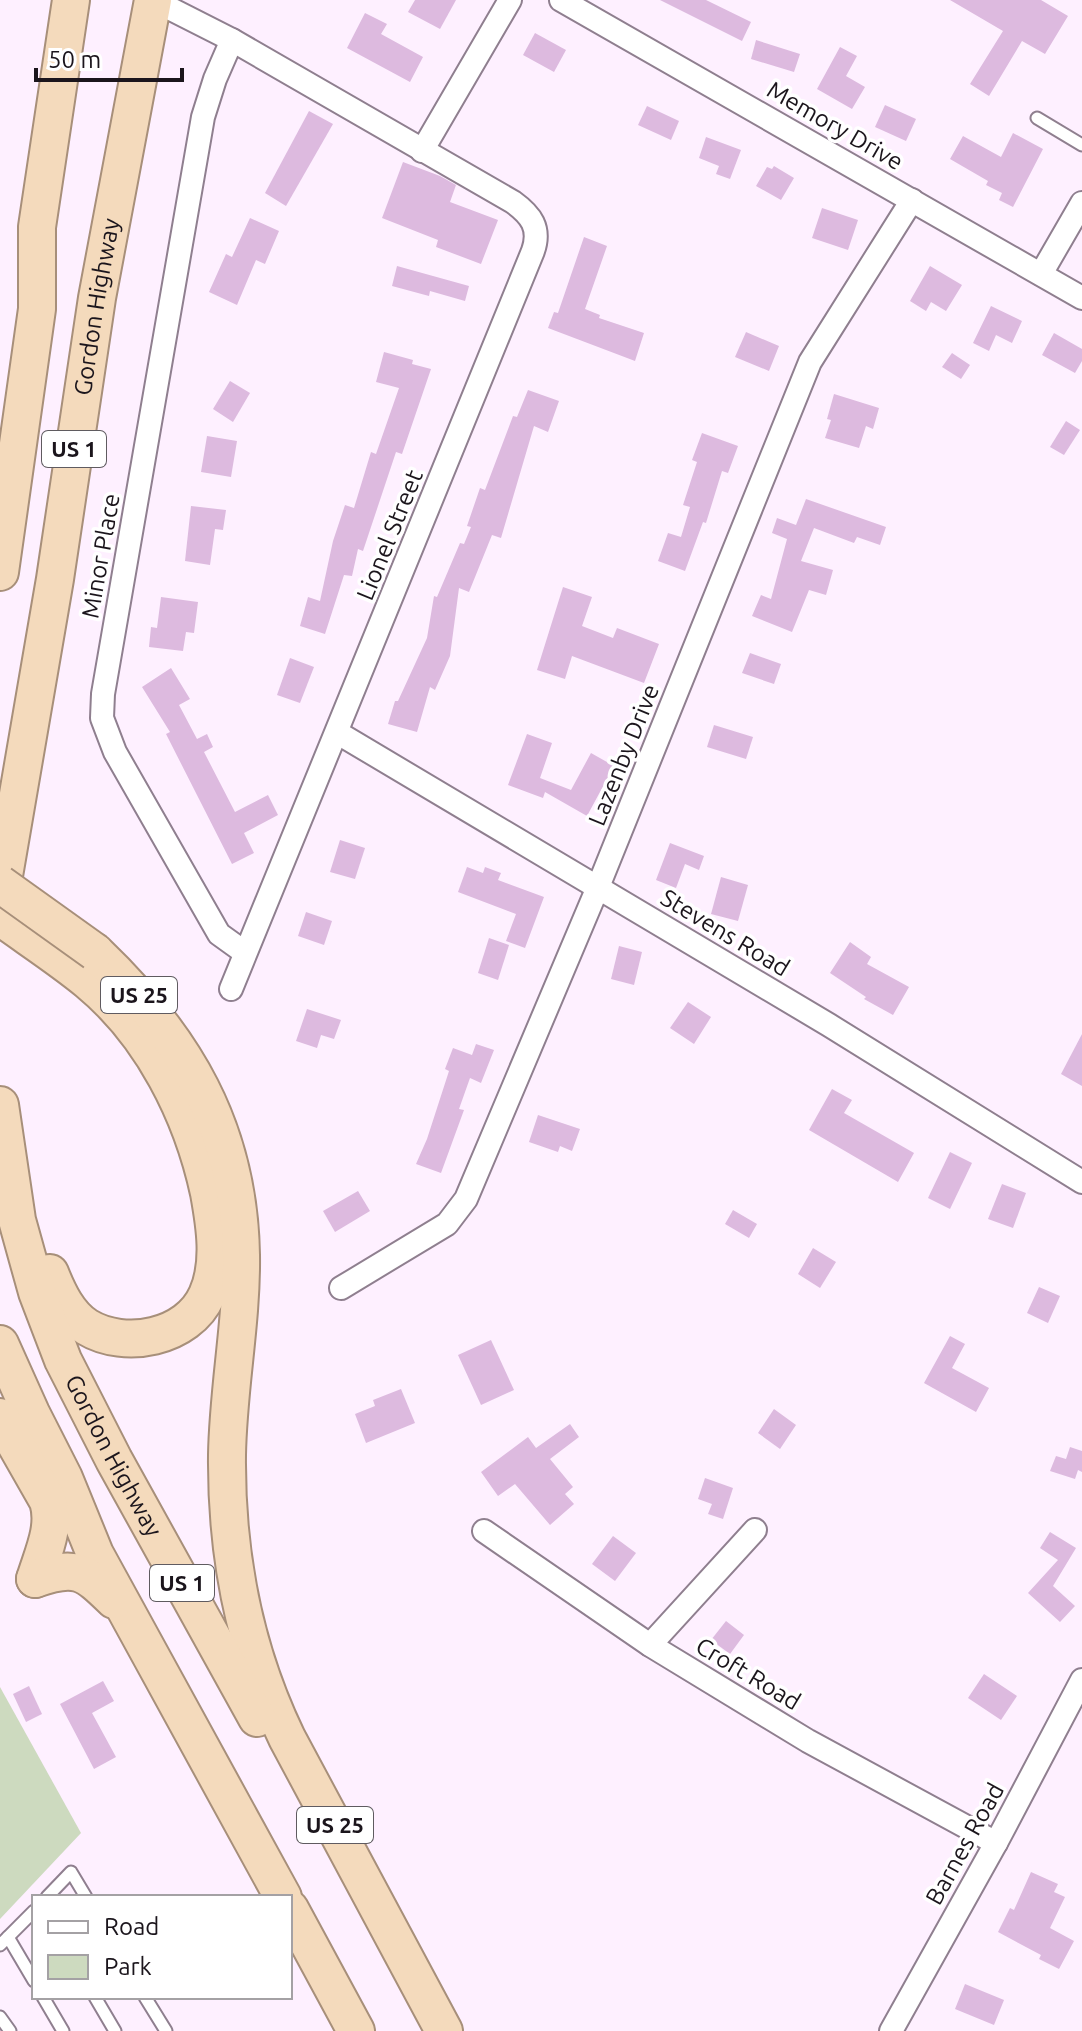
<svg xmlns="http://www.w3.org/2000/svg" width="1082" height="2031" font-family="Ubuntu,sans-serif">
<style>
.green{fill:#cddabf}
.building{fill:#ddbadf}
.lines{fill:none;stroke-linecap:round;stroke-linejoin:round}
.service-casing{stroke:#8f7f8f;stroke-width:15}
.minor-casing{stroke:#8f7f8f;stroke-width:26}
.trunk-casing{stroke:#a78f7a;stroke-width:40}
.service{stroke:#fff;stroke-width:11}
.minor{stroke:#fff;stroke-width:22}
.trunk{stroke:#f4dabc;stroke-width:36}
.trunk-bridge-casing{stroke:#a78f7a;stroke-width:40;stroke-linecap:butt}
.trunk-bridge{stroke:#f4dabc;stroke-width:36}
.labels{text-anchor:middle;stroke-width:7;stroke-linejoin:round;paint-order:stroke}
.shield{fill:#fff;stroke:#5f5b60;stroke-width:2}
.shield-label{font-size:22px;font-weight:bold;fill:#1b151c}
.street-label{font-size:24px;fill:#1b151c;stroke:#fff}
</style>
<rect width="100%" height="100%" fill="#fef0ff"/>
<polygon class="green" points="0,1687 81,1833 0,1919"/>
<g class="building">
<polygon points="415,0 456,0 440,29 408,12"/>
<polygon points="660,0 706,0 751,22 742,41"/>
<polygon points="950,0 1041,0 1068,16 1045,54 1022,41 989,96 970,84 1003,31"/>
<polygon points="365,13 387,24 381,34 423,57 410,82 347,48"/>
<polygon points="535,33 566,50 554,72 523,55"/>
<polygon points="756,40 800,54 794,72 751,59"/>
<polygon points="840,47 857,56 846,76 865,87 852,109 817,89"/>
<polygon points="885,105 916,119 906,141 875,127"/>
<polygon points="647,106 679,121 671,140 638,125"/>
<polygon points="309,111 333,124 286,206 265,193"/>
<polygon points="1013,133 1043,149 1013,207 999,200 1002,193 986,185 988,181 950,159 963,136 1001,157"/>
<polygon points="706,137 741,150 730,179 716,174 719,166 699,158"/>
<polygon points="403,162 440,176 456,185 450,202 498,220 481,264 436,247 438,240 382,218"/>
<polygon points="774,166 794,178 781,200 756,186 767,167 772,169"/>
<polygon points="822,208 858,220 848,250 812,238"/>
<polygon points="250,218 279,231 265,264 256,260 237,305 209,292 226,254 232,257"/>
<polygon points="584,237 607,246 585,309 600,315 599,318 644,333 635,361 548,328 554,312 558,313"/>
<polygon points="397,266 469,286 465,301 430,291 429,296 392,286"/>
<polygon points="930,266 962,285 946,311 931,302 926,311 910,301"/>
<polygon points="991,306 1022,321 1012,343 996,335 989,351 973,343"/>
<polygon points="746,332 779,346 769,371 735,357"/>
<polygon points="1054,333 1082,349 1082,361 1075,373 1042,355"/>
<polygon points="384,352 413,360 412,364 431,369 402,454 396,452 363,551 358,549 352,576 344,575 325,634 300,626 308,597 320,601 333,541 345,505 354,508 371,452 376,454 399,388 376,382"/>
<polygon points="952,353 970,365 961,379 942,367"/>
<polygon points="230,381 250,393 233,422 213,409"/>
<polygon points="528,390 559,401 548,432 534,426 501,538 492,535 469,592 459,588 450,656 435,690 430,687 417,732 388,724 395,701 398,701 427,638 434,596 437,597 460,543 464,544 471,527 467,526 480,488 485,490 513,416 517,417"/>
<polygon points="834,394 879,408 873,429 866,426 859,448 825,438 831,420 827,419"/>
<polygon points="1066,421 1080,430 1064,455 1050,447"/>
<polygon points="702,433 738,446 728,473 722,471 706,523 703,522 685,571 658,561 668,533 681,537 690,507 683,505 697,462 692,460"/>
<polygon points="207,436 237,441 231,477 201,472"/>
<polygon points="806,499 886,527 880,545 857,537 854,543 814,528 801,561 833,570 826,595 809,590 792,632 752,616 761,595 771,599 787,539 772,533 777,518 796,525"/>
<polygon points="191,506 226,510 223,530 215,529 210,565 185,561"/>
<polygon points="563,587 592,597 582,626 613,638 617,628 659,644 644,683 572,656 565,679 537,670"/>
<polygon points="161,597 198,602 194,633 186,632 183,651 149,647 151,627 157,628"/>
<polygon points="750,653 781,664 774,684 742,673"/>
<polygon points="290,658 314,667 300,703 277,695"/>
<polygon points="171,668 190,699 179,705 197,739 207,734 213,747 204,752 235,812 268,795 278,815 244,833 254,853 232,864 166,734 170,732 142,687"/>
<polygon points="714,725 753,737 746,759 707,747"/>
<polygon points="527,734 552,743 540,778 571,790 591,753 614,766 587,816 545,792 543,798 508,785"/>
<polygon points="340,840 365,848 355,879 330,872"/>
<polygon points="670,843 704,856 699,870 685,864 676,888 656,880"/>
<polygon points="467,867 483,873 485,867 501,873 498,880 544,897 525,948 506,941 516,914 458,892"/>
<polygon points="721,877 748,885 738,921 711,914"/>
<polygon points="306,912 332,921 324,945 298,936"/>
<polygon points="489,938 509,945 498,980 478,973"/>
<polygon points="850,942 871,957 867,964 909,987 893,1015 864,999 866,997 830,973"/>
<polygon points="619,946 642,952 634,985 611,979"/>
<polygon points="688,1002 711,1017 694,1044 670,1028"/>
<polygon points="307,1009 341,1020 334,1039 321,1035 317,1048 296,1041"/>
<polygon points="1082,1034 1082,1086 1061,1074"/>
<polygon points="476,1044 494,1050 481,1083 470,1078 459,1109 464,1110 441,1173 416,1164 427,1139 449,1071 445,1069 453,1048 472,1055"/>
<polygon points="832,1089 852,1100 844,1113 914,1153 898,1182 809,1130"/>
<polygon points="538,1115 580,1129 572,1151 560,1146 558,1152 529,1142"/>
<polygon points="950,1152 972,1163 950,1209 928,1198"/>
<polygon points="1002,1184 1026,1193 1013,1228 988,1219"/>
<polygon points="358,1191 370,1211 335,1232 323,1211"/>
<polygon points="733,1210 757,1224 749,1238 725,1224"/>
<polygon points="813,1248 836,1262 820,1288 798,1274"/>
<polygon points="1039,1287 1060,1296 1048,1323 1027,1313"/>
<polygon points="950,1336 965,1344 952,1368 989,1388 976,1412 924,1383"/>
<polygon points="491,1340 514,1390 481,1405 458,1355"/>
<polygon points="401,1389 415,1423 366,1443 355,1414 375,1406 373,1400"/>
<polygon points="774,1409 796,1425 780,1449 758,1433"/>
<polygon points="570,1424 579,1437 550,1459 573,1487 565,1494 574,1504 550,1525 515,1484 498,1496 481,1472 528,1437 536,1448"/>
<polygon points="1070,1447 1082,1451 1082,1472 1078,1470 1075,1479 1050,1471 1056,1456 1066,1459"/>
<polygon points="705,1478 733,1488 723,1519 708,1514 712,1504 698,1499"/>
<polygon points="1050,1532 1076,1548 1053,1586 1075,1606 1060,1622 1028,1593 1058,1560 1040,1548"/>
<polygon points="613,1536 636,1553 615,1581 592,1564"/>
<polygon points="726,1621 744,1635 730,1654 711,1640"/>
<polygon points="984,1674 1017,1696 1001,1720 968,1698"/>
<polygon points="103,1681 114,1701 92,1713 116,1757 94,1769 60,1704"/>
<polygon points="29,1686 42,1714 26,1722 13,1694"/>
<polygon points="1031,1872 1058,1884 1054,1892 1065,1897 1050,1928 1074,1941 1059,1969 1039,1959 1041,1955 998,1932 1010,1908 1014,1910"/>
<polygon points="965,1984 1004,2000 994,2025 955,2009"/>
</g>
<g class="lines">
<g class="service-casing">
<g id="service">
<polyline points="1037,118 1082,145"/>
<polyline points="47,1897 71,1872 86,1897"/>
<polyline points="8,1937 34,1981"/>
<polyline points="0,1945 34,1911"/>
<polyline points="43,1997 63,2031"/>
<polyline points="95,1997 115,2031"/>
<polyline points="145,1997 166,2031"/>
<polyline points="0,2017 10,2031"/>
</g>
</g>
<g class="minor-casing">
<g id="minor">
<path d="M153 0 232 40 513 202C531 215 541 228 533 251L231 989"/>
<polyline points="561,0 1082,298"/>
<polyline points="232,40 215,79 203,117 103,694 102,718 115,752 219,934 244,952"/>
<polyline points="422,151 510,0"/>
<polyline points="1041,274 1082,203"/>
<polyline points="338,733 829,1025 1082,1182"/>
<polyline points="341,1288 447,1224 466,1199 598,887 810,362 912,200"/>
<polyline points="484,1531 650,1645 808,1741 996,1843"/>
<polyline points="650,1645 755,1530"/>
<polyline points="891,2031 996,1843 1082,1680"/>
</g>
</g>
<g class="trunk-casing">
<g id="trunk">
<polyline points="0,572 37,309 37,227 71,0"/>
<path id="s1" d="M0 899 55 579 97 298 153 0"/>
<path d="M0 917C29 938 60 958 88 981 152 1034 192 1114 209 1193 215 1226 221 1264 207 1295 188 1338 125 1350 87 1327 68 1315 58 1293 50 1273"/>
<path d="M95 952C184 1037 239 1128 241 1255 242 1322 228 1388 227 1455 226 1554 244 1649 287 1738L444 2031"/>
<path id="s2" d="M0 1105 17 1220 37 1292 63 1360 114 1460 257 1718"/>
<polyline points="0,1344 31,1413 64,1478 95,1554 283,1897"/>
<path d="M0 1417 48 1501C56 1527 43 1553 35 1579"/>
<path d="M35 1579C77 1564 85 1572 114 1600"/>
<polyline points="290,1909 356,2031"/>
</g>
</g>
<use href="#service" class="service"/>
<use href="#minor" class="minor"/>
<use href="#trunk" class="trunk"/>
<g class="trunk-bridge-casing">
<polyline id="trunk-bridge" points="0,884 95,952"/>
</g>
<use href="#trunk-bridge" class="trunk-bridge"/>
</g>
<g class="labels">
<g class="shield">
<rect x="42" y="431" width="64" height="36" rx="6"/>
<rect x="101" y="977" width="76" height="36" rx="6"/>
<rect x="150" y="1565" width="64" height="36" rx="6"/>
<rect x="297" y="1807" width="76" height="36" rx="6"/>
</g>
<g class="shield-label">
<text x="74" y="457">US 1</text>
<text x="139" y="1003">US 25</text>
<text x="182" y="1591">US 1</text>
<text x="335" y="1833">US 25</text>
</g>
<g class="street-label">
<text transform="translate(835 126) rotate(30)" y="8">Memory Drive</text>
<text dy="8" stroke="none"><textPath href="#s1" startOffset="600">Gordon Highway</textPath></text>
<text transform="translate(390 535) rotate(-68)" y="8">Lionel Street</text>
<text transform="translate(101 556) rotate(-80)" y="8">Minor Place</text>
<text transform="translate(624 755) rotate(-68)" y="8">Lazenby Drive</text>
<text transform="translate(725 933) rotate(31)" y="8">Stevens Road</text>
<text dy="8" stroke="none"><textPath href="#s2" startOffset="372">Gordon Highway</textPath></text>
<text transform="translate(748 1674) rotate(31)" y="8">Croft Road</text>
<text transform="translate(965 1844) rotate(-61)" y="8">Barnes Road</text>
</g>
</g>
<rect x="32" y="1895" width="260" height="104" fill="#ffffff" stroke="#a4a1a4" stroke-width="2"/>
<rect x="48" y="1921" width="40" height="12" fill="#ffffff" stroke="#a4a1a4" stroke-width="2"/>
<text x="104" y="1935" font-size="24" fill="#1b151c">Road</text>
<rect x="48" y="1955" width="40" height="24" fill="#cddabf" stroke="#a4a1a4" stroke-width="2"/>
<text x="104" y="1975" font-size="24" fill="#1b151c">Park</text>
<path d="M36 68v12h146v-12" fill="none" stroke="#1b151c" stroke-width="4"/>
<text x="48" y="68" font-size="24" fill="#1b151c" stroke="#ffffff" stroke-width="6" paint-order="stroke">50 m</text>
</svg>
